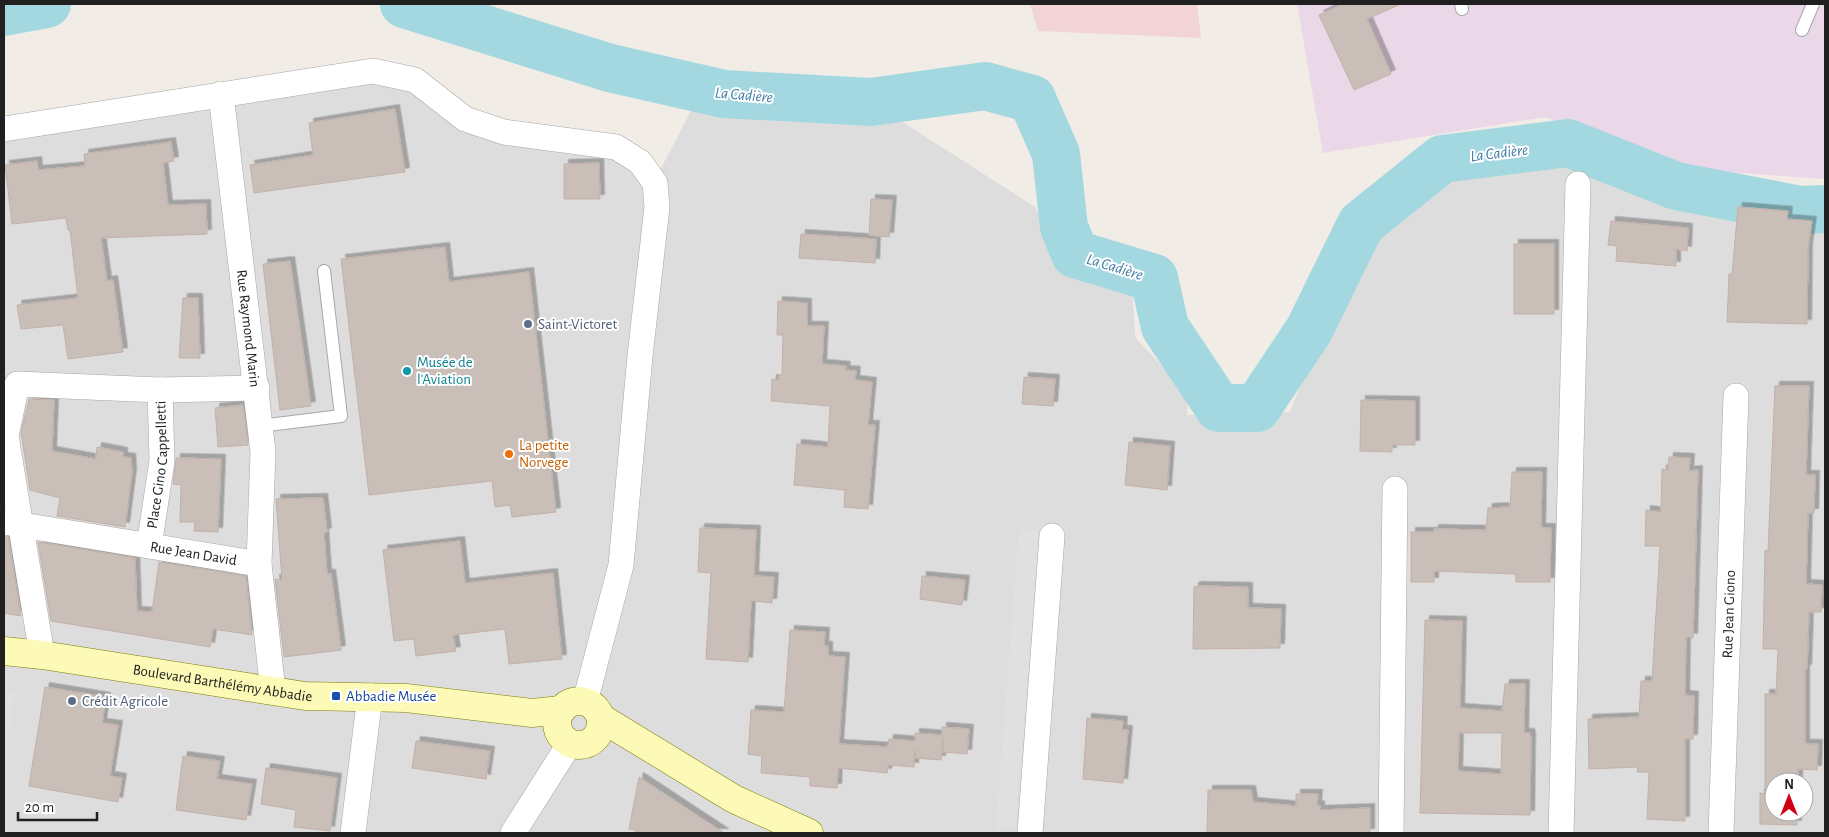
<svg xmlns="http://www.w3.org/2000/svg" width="1829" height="837" font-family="'Alegreya Sans',sans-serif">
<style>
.residential{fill:#dedddd;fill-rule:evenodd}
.commercial{fill:#f2d4d6}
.industrial{fill:#ead7e8}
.parking{fill:#e0e0e0}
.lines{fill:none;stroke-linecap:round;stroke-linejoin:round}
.river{stroke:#a4d8e1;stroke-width:48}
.building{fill:#c9beb8;stroke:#c3b1a7;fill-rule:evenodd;filter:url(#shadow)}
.lane-casing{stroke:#a7a7a7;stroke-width:14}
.street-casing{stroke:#a7a7a7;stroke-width:26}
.secondary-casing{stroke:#7b7d00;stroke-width:29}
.lane{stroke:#fff;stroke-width:12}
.street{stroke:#fff;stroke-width:25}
.secondary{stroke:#fdfab7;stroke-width:28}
.service-dot{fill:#5c6f8a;stroke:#fff;stroke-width:2}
.culture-dot{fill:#0f9aa8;stroke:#fff;stroke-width:2}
.food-dot{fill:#e8710a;stroke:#fff;stroke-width:2}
.transit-dot{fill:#1a4fb4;stroke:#fff;stroke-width:2}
.labels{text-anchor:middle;stroke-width:4;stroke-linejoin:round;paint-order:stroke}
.service-label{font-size:15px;fill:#4e5e75;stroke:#fff;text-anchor:start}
.street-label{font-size:15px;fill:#202020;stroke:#fff}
.culture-label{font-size:15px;fill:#0d838f;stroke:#fff;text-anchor:start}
.food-label{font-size:15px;fill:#c56008;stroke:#fff;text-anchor:start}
.transit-label{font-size:15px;fill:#164399;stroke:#fff;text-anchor:start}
.water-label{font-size:16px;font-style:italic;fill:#417ba5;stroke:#fff}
</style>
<defs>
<filter id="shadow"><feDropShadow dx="4.5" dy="-4.5" stdDeviation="0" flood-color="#0004"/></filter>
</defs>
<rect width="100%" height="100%" fill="#f1ece6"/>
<path class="residential" d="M373 71 465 119 616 147 654 182 694 105 898 119 1035 207 1061 264 1132 282 1135 337 1188 394 1187 415 1290 412 1348 267 1450 166 1502 157 1575 154 1709 204 1825 217V833H4V129ZM1774 782H1804V812H1774Z"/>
<polygon class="commercial" points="1030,4 1197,4 1201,38 1038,31"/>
<polygon class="industrial" points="1297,4 1825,4 1825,179 1684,169 1545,117 1323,153"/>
<g class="parking">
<polygon points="1019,529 1039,531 1038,543 1015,829 996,828"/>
<polygon points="4,691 15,693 4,756"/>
</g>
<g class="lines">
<g class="river">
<polyline points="404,4 610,68 724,94 871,102 985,86 1032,99 1056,154 1064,227 1075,254 1154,278 1165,327 1219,408 1257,408 1309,330 1361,224 1442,159 1568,143 1676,186 1801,210 1825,209"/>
<polyline points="4,12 47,4"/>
</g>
</g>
<g class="building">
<polygon points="1342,4 1401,4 1367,19 1391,74 1354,90 1319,15"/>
<polygon points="395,109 405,172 254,193 250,165 313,155 309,123"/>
<polygon points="171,142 174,161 163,163 168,205 206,204 207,234 101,238 107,281 113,280 123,352 68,359 63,325 21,329 17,305 78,298 70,230 68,230 66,218 12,224 5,165 37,161 38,170 85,166 84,154"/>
<polygon points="599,163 600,199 564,199 564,164"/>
<polygon points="871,199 892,200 889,237 869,235"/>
<polygon points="1738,207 1788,211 1787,219 1812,221 1808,247 1807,324 1727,322 1729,274 1732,274"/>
<polygon points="1611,221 1688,228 1687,251 1676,249 1676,266 1616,261 1617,246 1608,245"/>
<polygon points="801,234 876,239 875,263 799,258"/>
<rect x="1514" y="244" width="40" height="70"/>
<polygon points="445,247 449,282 529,272 556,512 512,517 510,505 495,507 492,481 369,495 341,259"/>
<polygon points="290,261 311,406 280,410 263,264"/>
<polygon points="183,298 198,298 200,358 179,358"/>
<polygon points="778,301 807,303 807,326 824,326 822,364 846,366 845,370 856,371 855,380 872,382 868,425 875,425 868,509 844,507 845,490 794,485 797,444 828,447 830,406 771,401 772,379 779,380 779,375 782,375 783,335 777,335"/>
<polygon points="1024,377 1055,379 1053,406 1022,404"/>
<polygon points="1775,386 1809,386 1806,475 1815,475 1814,513 1808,513 1806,584 1822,585 1821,612 1809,612 1807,669 1805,669 1805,744 1818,744 1817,770 1798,769 1798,782 1774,782 1774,812 1797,812 1797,825 1760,824 1760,793 1765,794 1765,694 1776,694 1778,649 1763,649 1765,550 1768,551"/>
<polygon points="29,399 54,400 52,451 96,459 97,447 123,452 123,457 131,458 132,473 125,527 57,516 60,498 30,490 21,432"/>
<polygon points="1361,400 1415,401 1415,445 1392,445 1392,452 1360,451"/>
<polygon points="243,405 248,445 218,447 215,408"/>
<polygon points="1129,442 1170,446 1167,490 1125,485"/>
<polygon points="1669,457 1690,458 1689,471 1698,470 1693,638 1686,637 1685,695 1694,696 1693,739 1685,739 1685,821 1647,819 1649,772 1637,772 1638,767 1589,769 1588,719 1639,717 1641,681 1652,681 1660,546 1645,546 1646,510 1661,512 1662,469 1668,470"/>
<polygon points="176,458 221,459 218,532 194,531 195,522 180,522 181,485 173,484"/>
<polygon points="1512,472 1542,472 1541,528 1551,528 1550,582 1516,582 1516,574 1434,571 1434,582 1411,582 1411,532 1434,532 1434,529 1486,530 1488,508 1510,507"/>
<polygon points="323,498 327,532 324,533 327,574 331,574 341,650 284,657 275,579 282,580 276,499"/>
<polygon points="700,528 756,530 754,576 774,577 772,603 751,601 748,662 706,659 711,573 698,572"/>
<polygon points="4,537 8,537 21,616 4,613"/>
<polygon points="460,541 465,583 553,573 562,659 509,664 505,629 453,635 456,651 416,656 414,639 394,641 383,550"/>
<polygon points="38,542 135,558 137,611 152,612 159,562 246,576 252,635 213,629 210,647 51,621"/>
<polygon points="922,576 965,580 962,605 920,599"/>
<polygon points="1198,586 1248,587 1248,608 1281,609 1280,648 1193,649 1194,587"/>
<path d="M1425 620 1462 621 1460 708 1502 711 1505 684H1525L1524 733H1530L1531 738 1530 815 1420 813ZM1459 733H1502L1501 774 1458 771Z"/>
<polygon points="790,630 825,632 824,646 828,646 828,656 845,657 839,744 888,747 889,739 915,741 915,733 942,735 942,727 969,729 967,754 943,752 943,738 941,760 915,758 915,750 914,767 888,765 887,773 838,768 837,788 810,786 810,777 761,773 762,756 748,754 751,710 784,712"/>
<polygon points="45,687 106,697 102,723 118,725 110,776 122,778 118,802 29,786"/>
<polygon points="1087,718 1123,721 1122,730 1128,730 1123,783 1083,779"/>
<polygon points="416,741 490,751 486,779 412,768"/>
<polygon points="183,756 220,761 217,779 252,784 246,820 176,810"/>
<polygon points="266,768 337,778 330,831 294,827 296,810 261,804"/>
<polygon points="639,777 724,833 635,833 636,830 629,829"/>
<polygon points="1208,790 1251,790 1253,802 1296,806 1296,794 1318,794 1317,806 1320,805 1320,810 1370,808 1370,833 1207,833"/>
</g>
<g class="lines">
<g class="lane-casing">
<g id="lane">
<polyline points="1461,4 1462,9"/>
<polyline points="1802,30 1813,4"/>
<polyline points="260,426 341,416 324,271"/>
</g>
</g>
<g class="street-casing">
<g id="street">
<path id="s1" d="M221 94 263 452 259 564"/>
<polyline points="4,129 373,71 415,80 465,119 504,132 616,147 640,162 655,183 657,207 640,356 621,565 585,702"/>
<path id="s2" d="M4 522 259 564 273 691"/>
<path id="s3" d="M149 546 162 461 160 390 257 388"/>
<polyline points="42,655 6,436 17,384 160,390"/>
<polyline points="353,833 370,696"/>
<polyline points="513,833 570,743"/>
<polyline points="1030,833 1052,536"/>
<polyline points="1391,833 1395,489"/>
<polyline points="1561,833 1578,184"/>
<path id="s4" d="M1721 833 1736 396"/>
</g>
</g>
<g class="secondary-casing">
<g id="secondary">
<path id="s5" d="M4 651 42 655 305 696 406 698 532 713 562 710"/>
<circle cx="579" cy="723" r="22"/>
<polyline points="601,718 734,799 809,833"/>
</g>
</g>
<use href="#lane" class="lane"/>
<use href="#street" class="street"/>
<use href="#secondary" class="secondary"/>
</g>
<g class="service-dot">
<circle cx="528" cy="324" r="5"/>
<circle cx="72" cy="701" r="5"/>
</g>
<circle class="culture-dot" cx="407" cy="371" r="5"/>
<circle class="food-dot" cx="509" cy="454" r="5"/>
<rect class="transit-dot" x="331" y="691" width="10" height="10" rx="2.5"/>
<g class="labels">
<g class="service-label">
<text x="538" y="329">Saint-Victoret</text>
<text x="82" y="706">Crédit Agricole</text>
</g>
<g class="street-label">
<text dy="5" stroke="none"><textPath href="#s1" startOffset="236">Rue Raymond Marin</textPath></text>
<text dy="5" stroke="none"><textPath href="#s3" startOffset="82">Place Gino Cappelletti</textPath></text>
<text dy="5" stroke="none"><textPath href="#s2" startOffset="192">Rue Jean David</textPath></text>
<text dy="5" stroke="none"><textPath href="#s4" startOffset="219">Rue Jean Giono</textPath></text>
<text dy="5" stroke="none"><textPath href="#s5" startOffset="221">Boulevard Barthélémy Abbadie</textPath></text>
</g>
<g class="culture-label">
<text x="417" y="367">Musée de<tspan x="417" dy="17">l'Aviation</tspan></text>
</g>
<g class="food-label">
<text x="519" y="450">La petite<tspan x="519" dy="17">Norvege</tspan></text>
</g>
<g class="transit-label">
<text x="346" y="701">Abbadie Musée</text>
</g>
<g class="water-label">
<text transform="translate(744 94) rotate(5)" y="6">La Cadière</text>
<text transform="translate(1499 152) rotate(-7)" y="6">La Cadière</text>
<text transform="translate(1115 266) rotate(17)" y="6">La Cadière</text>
</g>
</g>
<rect width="1829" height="837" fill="none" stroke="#202020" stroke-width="10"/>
<g transform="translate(1789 797)"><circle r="24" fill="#ffffff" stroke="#a6a6a6"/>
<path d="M0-4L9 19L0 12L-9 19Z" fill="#cf0012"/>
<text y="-8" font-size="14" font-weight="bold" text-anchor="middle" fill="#202020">N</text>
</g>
<path d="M18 812v8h79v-8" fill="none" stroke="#202020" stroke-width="2.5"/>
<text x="25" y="812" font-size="15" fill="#202020" stroke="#ffffff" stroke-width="4" paint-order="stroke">20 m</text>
</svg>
